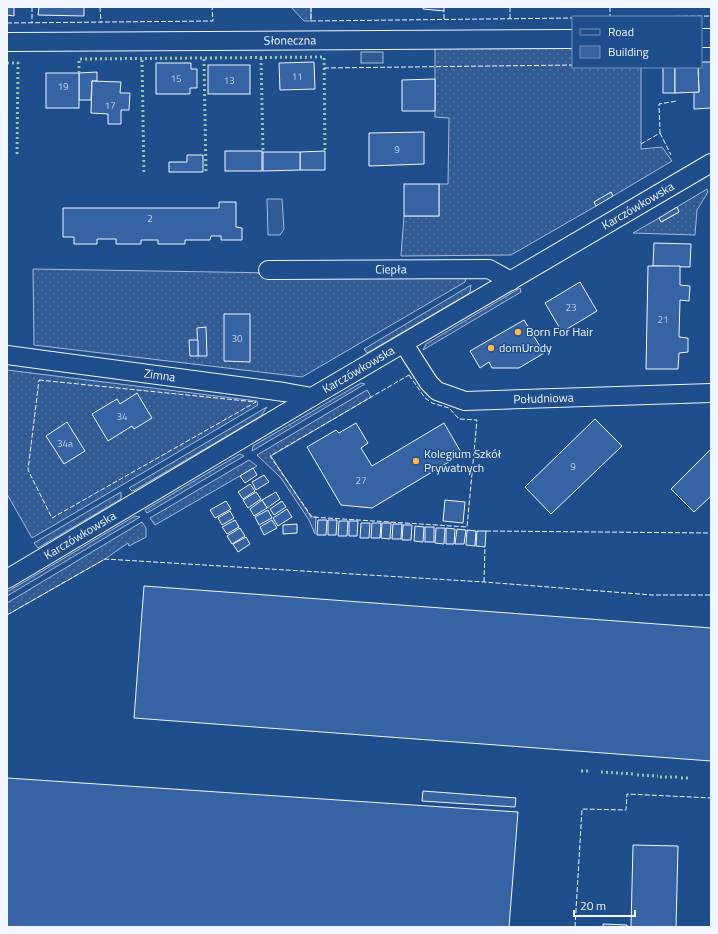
<svg xmlns="http://www.w3.org/2000/svg" width="718" height="934" font-family="'Titillium Web',sans-serif">
<style>
.grass{fill:url(#grass-dots);stroke:#a8bbd7}
.pitch{fill:#305b95;stroke:#a8bbd7}
.building{fill:#3563a3;stroke:#f2f6ff}
.lines{fill:none;stroke-linecap:round;stroke-linejoin:round}
.minor-casing{stroke:#f2f6ff;stroke-width:20}
.minor{stroke:#1f4e8c;stroke-width:18}
.hedge{stroke:#97c8a6;stroke-width:3;stroke-dasharray:2 3;stroke-linecap:butt}
.fence{stroke:#f2f6ff;stroke-width:1;stroke-dasharray:5 2;stroke-linecap:butt}
.poi-dot{fill:#ffb74d;stroke:#1f4e8c;stroke-width:1.5}
.labels{text-anchor:middle;stroke-width:3;stroke-linejoin:round;paint-order:stroke}
.number-label{font-size:10px;fill:#c3d1e8}
.street-label{font-size:12px;fill:#f2f6ff;stroke:#1f4e8c}
.poi-label{font-size:12px;fill:#f2f6ff;stroke:#1f4e8c;text-anchor:start}
</style>
<defs>
<pattern id="grass-dots" width="8" height="8" patternUnits="userSpaceOnUse"><rect width="8" height="8" fill="#305b95"/><path d="M2 2h.1M6 6h.1" fill="none" stroke="#4e73a5" stroke-width="1.8" stroke-linecap="round"/></pattern>
</defs>
<rect width="100%" height="100%" fill="#1f4e8c"/>
<g class="grass">
<polygon points="291,7 311,7 311,21 304,21"/>
<polygon points="573,46 573,67 641,67 641,149 662,147 672,161 613,196 611,192 596,206 511,255 401,256 404,216 439,216 439,184 448,184 449,118 435,117 435,47"/>
<polygon points="707,189 708,192 697,210 695,235 633,233 659,218 662,222 679,212 677,207"/>
<polygon points="33,269 460,276 466,278 465,282 302,377 34,345"/>
<polygon points="471,285 470,292 468,294 367,353 364,349"/>
<polygon points="520,288 521,292 423,350 426,344"/>
<polygon points="7,370 257,401 258,405 32,538 7,494"/>
<polygon points="361,383 365,384 252,451 253,446"/>
<polygon points="367,390 371,397 271,456 311,517 316,517 315,534 309,520 281,478 257,455"/>
<polygon points="267,407 261,416 135,490 132,491 129,488"/>
<polygon points="240,454 244,456 147,513 145,510"/>
<polygon points="249,460 257,466 155,525 150,518"/>
<polygon points="121,492 121,499 38,548 34,543"/>
<polygon points="135,516 140,517 7,596 7,592"/>
<polygon points="142,522 146,528 146,537 129,546 128,543 105,559 7,615 7,603"/>
</g>
<g class="pitch">
<rect x="361" y="52" width="22" height="11"/>
<polygon points="267,199 282,199 284,229 280,235 268,235"/>
</g>
<g class="building">
<polygon points="7,7 14,7 14,16 7,15"/>
<polygon points="39,7 84,7 84,16 38,15"/>
<polygon points="423,7 444,7 444,11 423,9"/>
<polygon points="314,62 315,89 280,90 279,63"/>
<polygon points="701,62 711,62 711,108 694,109 694,92 699,92 698,67 701,67"/>
<polygon points="156,63 191,63 191,69 197,69 197,88 190,88 190,94 156,94"/>
<rect x="208" y="65" width="42" height="29"/>
<rect x="663" y="67" width="12" height="26"/>
<polygon points="675,67 698,67 699,92 675,93"/>
<polygon points="97,72 97,81 92,81 91,100 79,100 79,73"/>
<rect x="46" y="73" width="33" height="35"/>
<polygon points="435,79 435,111 402,111 402,80"/>
<polygon points="92,81 121,82 120,93 130,93 129,110 121,110 121,124 108,124 108,114 91,113"/>
<polygon points="424,132 424,164 369,166 369,133"/>
<rect x="225" y="151" width="37" height="20"/>
<polygon points="325,151 325,170 300,170 300,152"/>
<polygon points="263,152 300,152 300,170 263,171"/>
<polygon points="187,155 203,155 203,172 169,172 169,162 187,162"/>
<rect x="404" y="184" width="35" height="32"/>
<polygon points="611,192 613,196 596,206 594,202"/>
<polygon points="219,202 236,202 236,227 242,228 242,240 221,240 221,236 211,236 210,240 185,240 185,244 158,244 158,240 141,240 141,244 116,244 116,239 97,239 97,244 74,244 74,237 63,237 63,208 219,208"/>
<polygon points="677,207 679,212 661,222 659,218"/>
<polygon points="654,243 691,244 690,267 653,266"/>
<polygon points="648,266 680,266 680,285 690,286 689,301 680,300 679,337 688,338 688,352 679,353 678,369 646,369"/>
<polygon points="580,282 597,311 562,332 545,303"/>
<polygon points="224,314 250,314 250,362 224,361"/>
<polygon points="524,320 544,353 519,368 492,368 489,362 480,368 470,351"/>
<polygon points="206,327 207,356 198,356 197,328"/>
<polygon points="189,340 198,340 198,356 190,356"/>
<polygon points="137,393 152,418 134,429 132,426 108,441 92,414 117,399 120,404"/>
<polygon points="595,419 622,446 551,514 525,487"/>
<polygon points="67,422 85,451 64,464 46,436"/>
<polygon points="356,423 368,443 361,448 372,466 444,423 462,454 372,508 341,505 307,447 336,430 339,433"/>
<polygon points="711,449 711,496 694,512 671,489"/>
<polygon points="253,468 257,475 245,483 240,476"/>
<polygon points="264,475 269,482 256,490 252,482"/>
<polygon points="250,484 255,491 243,499 238,492"/>
<polygon points="256,492 261,499 248,508 243,500"/>
<polygon points="276,492 280,499 267,508 262,500"/>
<polygon points="262,500 267,508 254,516 250,509"/>
<polygon points="445,500 465,502 463,523 443,521"/>
<polygon points="226,501 231,509 215,518 210,510"/>
<polygon points="282,501 286,507 274,515 270,509"/>
<polygon points="287,509 292,517 278,526 273,518"/>
<polygon points="268,510 272,518 259,525 255,517"/>
<polygon points="230,511 234,518 222,525 218,518"/>
<polygon points="235,520 239,527 227,534 222,527"/>
<polygon points="272,520 277,528 264,535 260,527"/>
<polygon points="318,520 327,520 326,535 317,535"/>
<polygon points="328,520 337,520 336,535 328,535"/>
<polygon points="339,521 348,521 347,536 338,536"/>
<polygon points="349,521 358,521 357,536 349,536"/>
<polygon points="361,523 370,523 369,538 360,538"/>
<polygon points="372,523 381,523 380,538 371,538"/>
<polygon points="382,523 391,523 390,539 381,538"/>
<polygon points="297,524 297,533 283,534 283,525"/>
<polygon points="393,524 402,524 401,539 392,539"/>
<polygon points="403,525 412,525 411,540 402,540"/>
<polygon points="415,526 424,527 423,542 414,541"/>
<rect x="425" y="527" width="9" height="15"/>
<polygon points="240,528 245,536 232,544 227,536"/>
<polygon points="436,528 445,528 444,544 435,543"/>
<polygon points="446,528 455,529 454,544 446,544"/>
<polygon points="457,529 466,530 464,544 455,544"/>
<polygon points="467,530 476,531 475,546 466,545"/>
<polygon points="477,531 486,531 485,547 476,546"/>
<polygon points="246,537 250,544 238,552 233,544"/>
<polygon points="144,586 711,628 711,761 134,718"/>
<polygon points="7,778 518,812 509,927 7,927"/>
<polygon points="423,791 516,798 515,807 422,801"/>
<polygon points="633,845 678,846 676,927 631,927"/>
<polygon points="603,924 627,925 627,927 603,927"/>
</g>
<g class="lines">
<g class="minor-casing">
<g id="minor">
<polyline points="701,38 711,38"/>
<path id="s1" d="M7 42 573 39"/>
<path id="s2" d="M268 270 489 269 511 281"/>
<path id="s3" d="M404 344 429 383 437 391 465 401 711 393"/>
<path id="s4" d="M7 355 284 392 312 397"/>
<path id="s5" d="M7 579 312 397 711 163"/>
</g>
</g>
<use href="#minor" class="minor"/>
<g class="hedge">
<polyline points="261,58 263,152"/>
<polyline points="204,59 206,174"/>
<polyline points="142,60 144,175"/>
<polyline points="7,63 18,63 17,154"/>
<polyline points="79,73 79,59 324,57 325,151"/>
<polyline points="581,771 591,771"/>
<polyline points="601,772 635,774"/>
<polyline points="637,775 658,776"/>
<polyline points="660,777 678,777"/>
<polyline points="681,778 689,778"/>
</g>
<g class="fence">
<polyline points="32,7 32,23"/>
<polyline points="100,7 101,22"/>
<polyline points="311,7 311,21 573,18"/>
<polyline points="510,7 510,18"/>
<polyline points="610,7 610,17"/>
<polyline points="620,17 711,16"/>
<polyline points="444,19 444,11"/>
<polyline points="7,23 213,21 212,7"/>
<polyline points="324,68 573,65"/>
<polyline points="660,133 671,155"/>
<polyline points="641,144 660,133 659,104 677,101"/>
<polygon points="409,375 425,398 432,403 449,408 459,419 477,420 467,527 312,517 270,456"/>
<polygon points="39,380 256,402 52,518 28,470"/>
<polyline points="486,531 711,533"/>
<polyline points="484,582 485,547"/>
<polyline points="7,615 105,559 484,582 652,595 711,595"/>
<polyline points="575,927 582,809 626,810 627,794 711,798"/>
</g>
</g>
<g class="poi-dot">
<circle cx="518" cy="332" r="4"/>
<circle cx="491" cy="348" r="4"/>
<circle cx="416" cy="461" r="4"/>
</g>
<g class="labels">
<g class="number-label">
<text x="297" y="80">11</text>
<text x="176" y="82">15</text>
<text x="229" y="84">13</text>
<text x="63" y="90">19</text>
<text x="110" y="109">17</text>
<text x="397" y="153">9</text>
<text x="150" y="222">2</text>
<text x="571" y="311">23</text>
<text x="663" y="323">21</text>
<text x="237" y="342">30</text>
<text x="122" y="420">34</text>
<text x="65" y="447">34a</text>
<text x="573" y="470">9</text>
<text x="361" y="484">27</text>
</g>
<g class="street-label">
<text dy="4" stroke="none"><textPath href="#s1" startOffset="283">Słoneczna</textPath></text>
<text dy="4" stroke="none"><textPath href="#s5" startOffset="733">Karczówkowska</textPath></text>
<text dy="4" stroke="none"><textPath href="#s2" startOffset="123">Ciepła</textPath></text>
<text dy="4" stroke="none"><textPath href="#s5" startOffset="409">Karczówkowska</textPath></text>
<text dy="4" stroke="none"><textPath href="#s4" startOffset="154">Zimna</textPath></text>
<text dy="4" stroke="none"><textPath href="#s3" startOffset="166">Południowa</textPath></text>
<text dy="4" stroke="none"><textPath href="#s5" startOffset="85">Karczówkowska</textPath></text>
</g>
<g class="poi-label">
<text x="526" y="336">Born For Hair</text>
<text x="499" y="352">domUrody</text>
<text x="424" y="458">Kolegium Szkół<tspan x="424" dy="14">Prywatnych</tspan></text>
</g>
</g>
<rect width="718" height="934" fill="none" stroke="#f2f6ff" stroke-width="16"/>
<rect x="572" y="16" width="130" height="52" fill="#1f4e8c" stroke="#7391ba"/>
<rect x="580" y="29" width="20" height="6" fill="#1f4e8c" stroke="#7391ba"/>
<text x="608" y="36" font-size="12" fill="#f2f6ff">Road</text>
<rect x="580" y="46" width="20" height="12" fill="#3563a3" stroke="#7391ba"/>
<text x="608" y="56" font-size="12" fill="#f2f6ff">Building</text>
<path d="M574 910v6h61v-6" fill="none" stroke="#f2f6ff" stroke-width="2"/>
<text x="580" y="910" font-size="12" fill="#f2f6ff" stroke="#1f4e8c" stroke-width="3" paint-order="stroke">20 m</text>
</svg>
